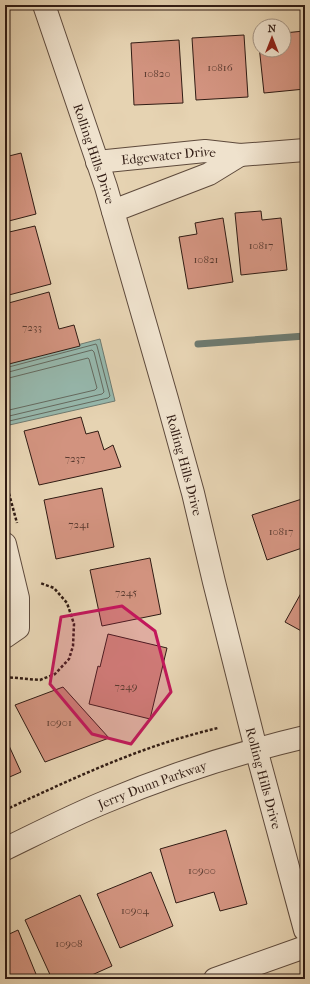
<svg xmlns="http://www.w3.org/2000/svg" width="310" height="984" font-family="'IM FELL French Canon',serif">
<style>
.water{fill:#96b8ad;stroke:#6e7a70}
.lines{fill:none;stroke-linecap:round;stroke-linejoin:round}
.shore{stroke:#646a60;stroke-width:1}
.stream{stroke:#6e7a70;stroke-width:7}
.building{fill:#d2937f;stroke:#311c14}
.minor-casing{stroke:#5e4a3c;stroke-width:24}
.tertiary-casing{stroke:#5e4a3c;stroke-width:24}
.path{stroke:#311c14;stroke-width:2.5;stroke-dasharray:3 2;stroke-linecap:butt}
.minor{stroke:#efe2cd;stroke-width:22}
.tertiary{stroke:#efe2cd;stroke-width:22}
.marked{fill:#c2185b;fill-opacity:0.2;stroke:#c2185b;stroke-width:3;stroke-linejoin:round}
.labels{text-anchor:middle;stroke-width:3.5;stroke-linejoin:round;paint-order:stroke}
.number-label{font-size:11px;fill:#593a2f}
.street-label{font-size:13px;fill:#311c14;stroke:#efe2cd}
</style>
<rect width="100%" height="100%" fill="#e6d3b2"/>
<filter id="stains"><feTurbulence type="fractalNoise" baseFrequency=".005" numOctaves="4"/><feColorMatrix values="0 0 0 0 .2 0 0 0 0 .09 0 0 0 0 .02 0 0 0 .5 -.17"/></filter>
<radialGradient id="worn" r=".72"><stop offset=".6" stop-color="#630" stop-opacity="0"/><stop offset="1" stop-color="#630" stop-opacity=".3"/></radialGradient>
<polygon class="water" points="100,339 115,401 5,426 5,364"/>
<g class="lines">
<g class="shore">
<polyline points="5,368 96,344 97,346 110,396 108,398 5,422"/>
<polyline points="5,373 92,350 94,352 104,392 102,394 5,417"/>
<polyline points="5,379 88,358 89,359 97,388 95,390 5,411"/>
</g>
<polyline class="stream" points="198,344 305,336"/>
</g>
<g class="building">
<polygon points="304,31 305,89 264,93 258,36 260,36 260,50 284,50 284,33"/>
<polygon points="244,35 248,97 196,100 192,38"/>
<polygon points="179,40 183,103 134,105 131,43"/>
<polygon points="21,153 36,214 5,222 5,157"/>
<polygon points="261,211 262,220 281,218 287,270 241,275 235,213"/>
<polygon points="223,218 233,282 188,289 179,237 197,234 195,223"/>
<polygon points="35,226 51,284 5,296 5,233"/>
<polygon points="49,292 59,329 74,325 80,346 5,365 5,304"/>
<polygon points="81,417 86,434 98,431 104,450 113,445 121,467 39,485 24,431"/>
<polygon points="102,488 114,547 56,559 44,500"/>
<polygon points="305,498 305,547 267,560 252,515"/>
<polygon points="150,558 161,614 102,626 90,570"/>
<polygon points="305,586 305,633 285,622"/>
<polygon points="108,634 167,648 150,719 89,704 98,666 100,667"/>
<polygon points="63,687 109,738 45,762 15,705"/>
<polygon points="5,737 21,772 5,779"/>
<polygon points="226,830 247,904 220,911 214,892 176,903 160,849"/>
<polygon points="151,872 173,926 120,948 97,894"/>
<polygon points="80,895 112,966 83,979 52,979 25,920"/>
<polygon points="18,930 38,979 5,979 5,936"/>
</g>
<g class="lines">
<g class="minor-casing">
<g id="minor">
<path id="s1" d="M97 162 205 151 240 155 305 150"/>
<polyline points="113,211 209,174 240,155"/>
<polyline points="5,544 18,598 18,628 5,637"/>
<polyline points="256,749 305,930"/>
<polyline points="215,979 305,947"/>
</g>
</g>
<g class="tertiary-casing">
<g id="tertiary">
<path id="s2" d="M44 5 106 187 167 399 193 493 214 582 256 749"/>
<path id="s3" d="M5 849C38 833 71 816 105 802 169 775 237 753 305 737"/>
</g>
</g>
<g class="path">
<polyline points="5,479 17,523"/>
<polyline points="5,677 40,680 55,674 69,659 73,646 74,624 67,603 54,588 40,583"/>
<path d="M5 810C61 784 118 757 177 739 191 735 205 731 218 728"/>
</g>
<use href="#minor" class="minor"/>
<use href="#tertiary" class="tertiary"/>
</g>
<path class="marked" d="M122 606 155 631 171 692 131 744 92 734 50 684 61 617Z"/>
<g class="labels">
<g class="number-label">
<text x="220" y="71">10816</text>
<text x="157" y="77">10820</text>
<text x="261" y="249">10817</text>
<text x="206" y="263">10821</text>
<text x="32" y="331">7233</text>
<text x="75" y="462">7237</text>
<text x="79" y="528">7241</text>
<text x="281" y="535">10817</text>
<text x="126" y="596">7245</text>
<text x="126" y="690">7249</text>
<text x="59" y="726">10901</text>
<text x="202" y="874">10900</text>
<text x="135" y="914">10904</text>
<text x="69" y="947">10908</text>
</g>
<g class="street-label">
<text dy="5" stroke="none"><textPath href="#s2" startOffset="157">Rolling Hills Drive</textPath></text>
<text dy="5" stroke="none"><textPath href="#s1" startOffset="72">Edgewater Drive</textPath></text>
<text dy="5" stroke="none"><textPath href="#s2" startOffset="481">Rolling Hills Drive</textPath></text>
<text transform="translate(264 778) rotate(75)" y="5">Rolling Hills Drive</text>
<text dy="5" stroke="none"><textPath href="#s3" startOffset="161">Jerry Dunn Parkway</textPath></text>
</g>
</g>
<rect width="310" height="984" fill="none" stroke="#e6d3b2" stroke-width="20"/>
<rect x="6" y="6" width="298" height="972" fill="none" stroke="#311c14" stroke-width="2"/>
<rect x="10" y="10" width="290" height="964" fill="none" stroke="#311c14"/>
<g transform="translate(272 38)"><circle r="19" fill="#efe2cd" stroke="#a39383"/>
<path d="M0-3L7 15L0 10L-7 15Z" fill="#8f2418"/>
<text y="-6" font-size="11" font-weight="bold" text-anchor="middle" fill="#311c14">N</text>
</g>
<rect width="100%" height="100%" filter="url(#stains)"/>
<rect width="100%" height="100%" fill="url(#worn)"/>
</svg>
